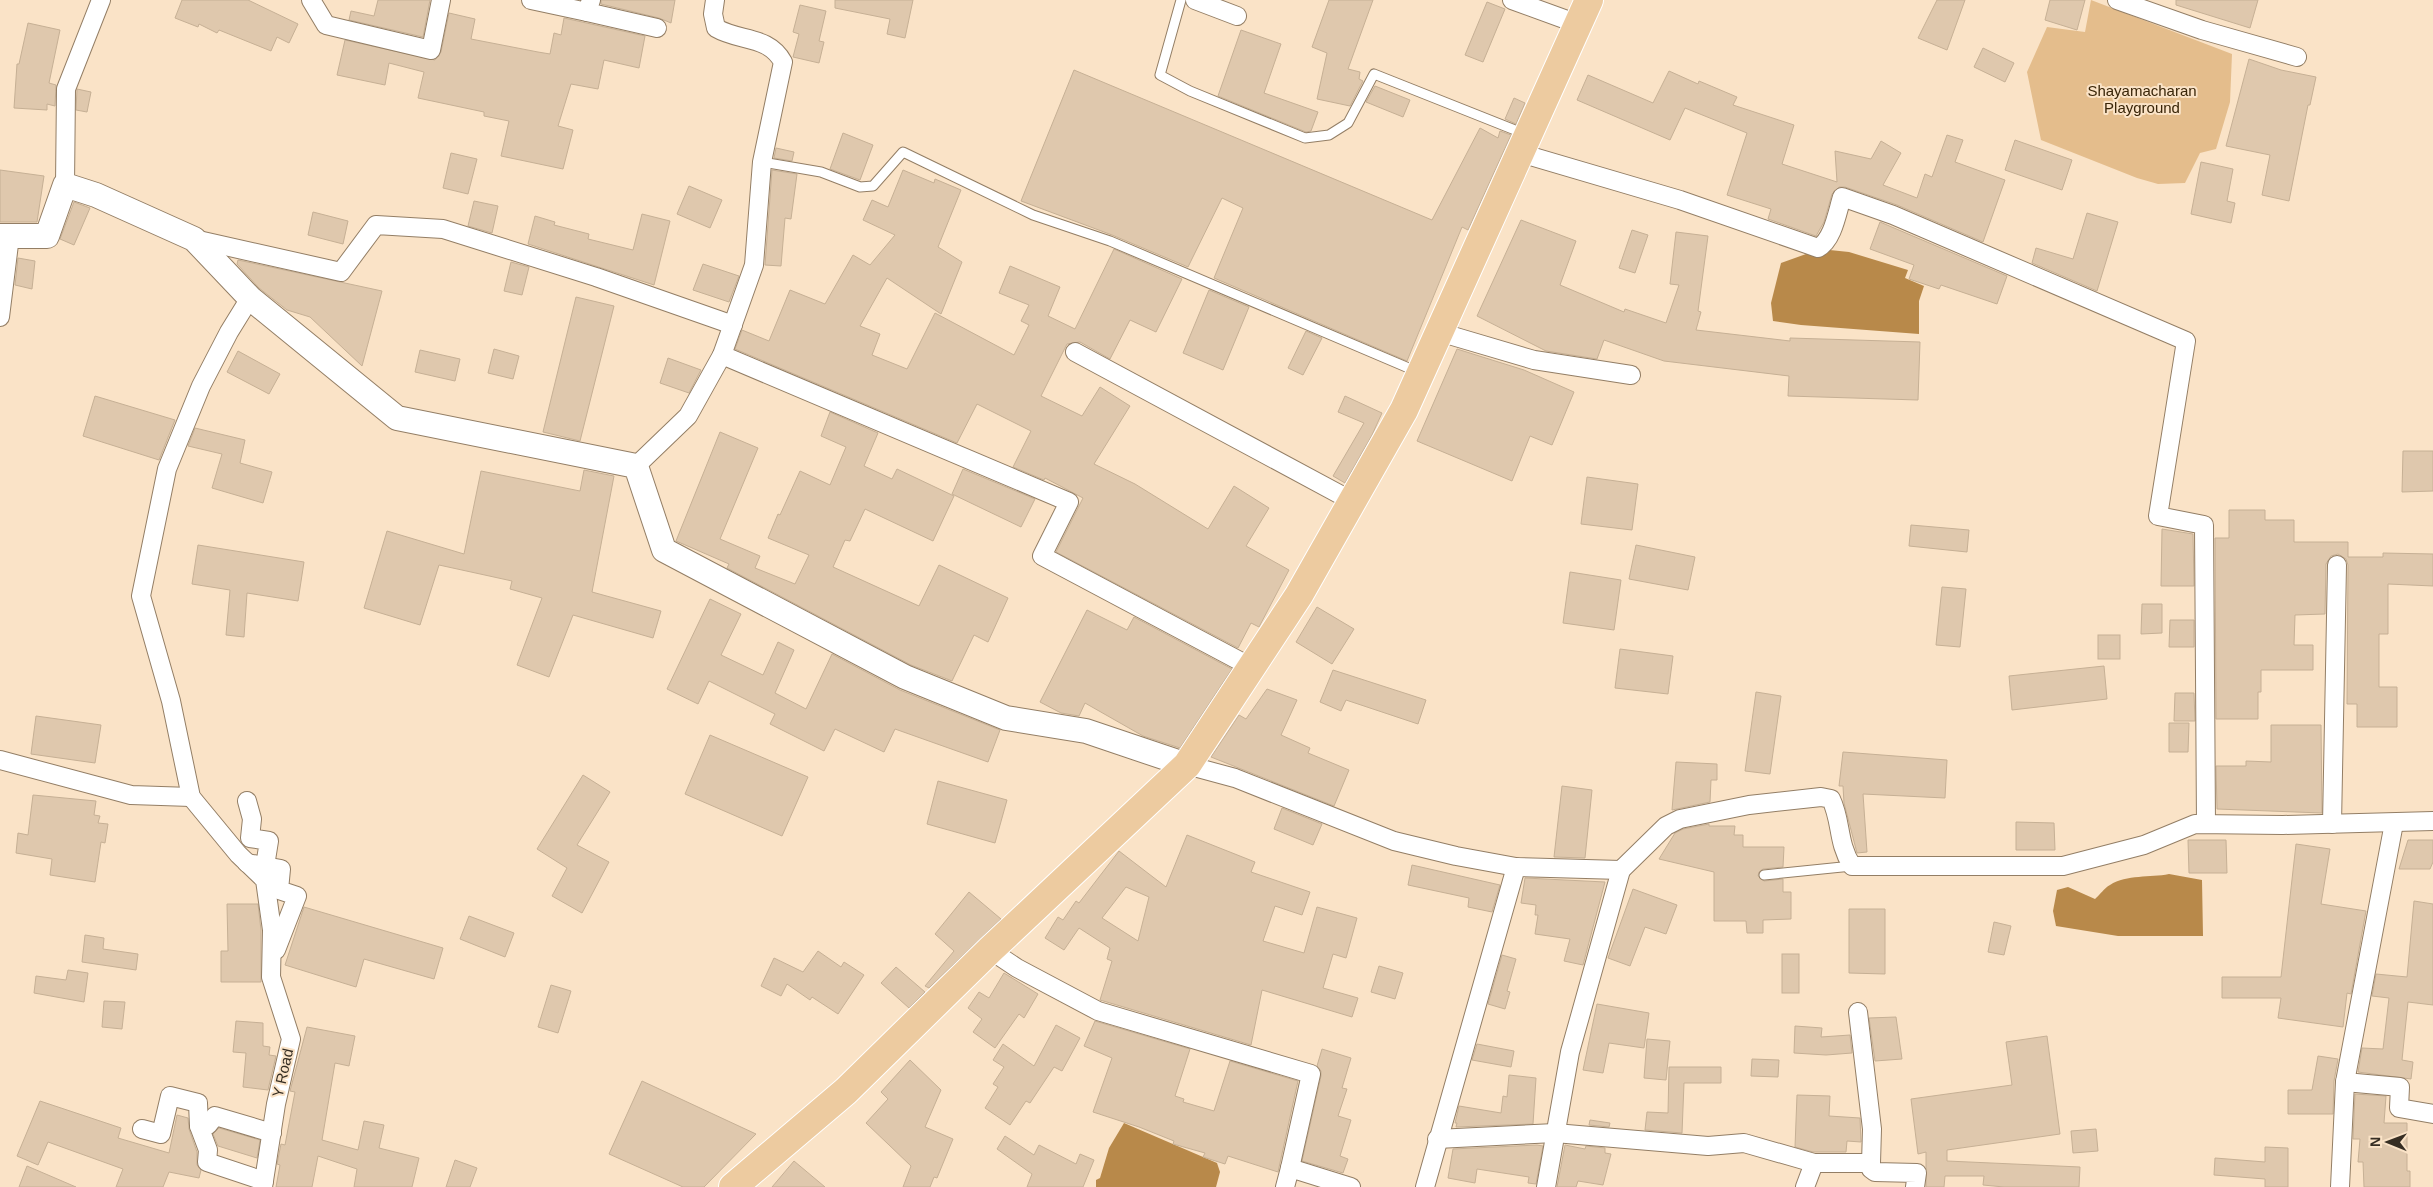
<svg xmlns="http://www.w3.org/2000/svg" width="2433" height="1187" font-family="Arial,sans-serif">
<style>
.green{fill:#e4bd8c}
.water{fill:#b8894a}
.building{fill:#dfc8ad;stroke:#c6b095;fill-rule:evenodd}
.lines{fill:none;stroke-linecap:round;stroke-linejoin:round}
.lane-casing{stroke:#937e65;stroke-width:11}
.street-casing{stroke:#937e65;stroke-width:20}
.secondary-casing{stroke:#937e65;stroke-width:26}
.primary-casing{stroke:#fff;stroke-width:30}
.lane{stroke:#fff;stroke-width:9}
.street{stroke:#fff;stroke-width:18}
.secondary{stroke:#fff;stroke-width:24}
.primary{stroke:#edcba0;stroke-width:28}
.labels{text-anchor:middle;stroke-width:4;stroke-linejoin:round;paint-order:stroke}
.park-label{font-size:15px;fill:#392508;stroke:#fae3c7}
.street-label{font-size:15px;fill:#362e23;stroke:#fae3c7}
</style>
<rect width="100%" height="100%" fill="#fae3c7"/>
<polygon class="green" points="2091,0 2232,54 2230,102 2216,149 2200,153 2185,183 2158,184 2137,178 2041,140 2027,72 2047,27 2085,32"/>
<g class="water">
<polygon points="1820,249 1849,252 1908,270 1905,278 1924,286 1919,301 1919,334 1801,325 1773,321 1771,303 1781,263"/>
<path d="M2169 874 2202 880 2203 936H2118L2056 926 2053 911 2057 890 2068 887 2095 899C2100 895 2104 888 2110 885 2127 874 2150 878 2169 874Z"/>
<polygon points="1124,1123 1217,1163 1220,1172 1216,1187 1096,1187 1096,1180 1100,1178 1109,1148"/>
</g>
<g class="building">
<polygon points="182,0 248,0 298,24 289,43 277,37 271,51 219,30 217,33 199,24 198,27 175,18"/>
<polygon points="378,0 430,0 423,37 349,20 351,11 374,16"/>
<polygon points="601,0 675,0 671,23 659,18 601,4"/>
<polygon points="835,0 913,0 905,38 887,34 890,19 835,8"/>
<polygon points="1329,0 1373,0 1348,69 1360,72 1359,79 1363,81 1350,106 1317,99 1327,53 1312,47"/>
<polygon points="1937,0 1965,0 1947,50 1918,38"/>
<polygon points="2050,0 2085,0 2077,30 2045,20"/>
<polygon points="2176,0 2258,0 2250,28 2176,5"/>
<polygon points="1487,2 1505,9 1483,62 1465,55"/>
<polygon points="800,5 826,11 819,41 824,42 819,63 793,57 799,34 793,32"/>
<polygon points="449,13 475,19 471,39 538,52 550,54 554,33 561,35 564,18 645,36 639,68 604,60 598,89 571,84 558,126 573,130 563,169 501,156 509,121 484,116 484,112 418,98 424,72 389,63 385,85 337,75 345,40 435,60 441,52"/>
<polygon points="28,23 60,30 49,83 56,85 55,106 47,104 47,110 14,108 17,64 19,64"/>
<polygon points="1241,30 1281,44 1264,93 1318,112 1311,131 1306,132 1218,96"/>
<polygon points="1983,48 2014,63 2005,82 1974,67"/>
<polygon points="2249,59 2281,70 2316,77 2310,105 2308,105 2289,201 2262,195 2270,155 2226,146"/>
<polygon points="1074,70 1432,220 1480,128 1498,138 1500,131 1511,135 1468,230 1462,227 1407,361 1214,278 1243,208 1222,198 1188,267 1112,235 1021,201"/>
<polygon points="1669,71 1698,84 1699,81 1737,97 1733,105 1794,125 1782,164 1837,182 1835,151 1871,159 1881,141 1901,153 1883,185 1917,198 1925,174 1932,177 1947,135 1963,140 1955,162 2005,180 1983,242 1897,205 1845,187 1839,187 1832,194 1824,222 1816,236 1768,219 1771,209 1727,195 1747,133 1685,108 1670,140 1577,100 1588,75 1653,103"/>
<polygon points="1375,86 1410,100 1403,117 1366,102"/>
<polygon points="77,89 91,92 87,112 76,110"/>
<polygon points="1514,98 1525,103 1516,124 1505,119"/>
<polygon points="843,133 873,145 860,180 830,169"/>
<polygon points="2015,140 2072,160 2062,190 2005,170"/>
<polygon points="776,148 794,152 792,161 774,158"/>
<polygon points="451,153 477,159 468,194 443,188"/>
<polygon points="2201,162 2233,169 2227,201 2235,203 2231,223 2191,214"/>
<polygon points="0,170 44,176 37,222 0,222"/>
<polygon points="772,170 797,174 791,219 785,218 781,266 765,265"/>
<polygon points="903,170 934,183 935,179 961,190 938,247 962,262 941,314 887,278 860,326 880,334 872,355 907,369 935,313 1014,355 1029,325 1021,321 1029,305 999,293 1010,266 1060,287 1048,316 1075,329 1114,249 1182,279 1156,332 1130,320 1110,359 1080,342 1067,344 1041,396 1082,416 1100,387 1130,406 1094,464 1135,484 1208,529 1234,486 1269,508 1246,546 1289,570 1259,627 1251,623 1238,648 1056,552 1083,498 1045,478 1044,480 1013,467 1031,431 977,404 957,443 735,349 742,330 769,341 790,290 825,304 853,255 870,265 895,235 863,220 872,200 888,207"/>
<polygon points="689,186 722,200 710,228 677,214"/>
<polygon points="474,201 498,206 492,233 468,226"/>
<polygon points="74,202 90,208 74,245 60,239"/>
<polygon points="313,212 348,221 343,244 308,235"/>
<polygon points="2087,213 2118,222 2097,291 2032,263 2036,248 2073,259"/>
<polygon points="642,214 670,221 654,285 528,244 535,216 555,222 554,225 589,234 588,239 633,250"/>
<polygon points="1521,220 1576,241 1560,285 1624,312 1625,309 1666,323 1679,285 1670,284 1676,232 1708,236 1698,311 1701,312 1696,330 1790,341 1790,338 1920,342 1918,400 1788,396 1789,376 1664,361 1604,340 1597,359 1546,351 1477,316"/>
<polygon points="1880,222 2007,276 1997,304 1941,285 1939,289 1909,279 1914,265 1870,249"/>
<polygon points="1632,230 1648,235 1635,273 1619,268"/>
<polygon points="18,258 35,261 32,289 15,285"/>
<polygon points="238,260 382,291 362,366 310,317 287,310 259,288 237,264"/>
<polygon points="511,262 529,267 522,295 504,291"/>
<polygon points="703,264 739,276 729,302 693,290"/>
<polygon points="1209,290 1249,307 1223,370 1183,353"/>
<polygon points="576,297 614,306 580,441 543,432"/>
<polygon points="1306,331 1322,338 1303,375 1288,368"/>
<polygon points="494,349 519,356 513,379 488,373"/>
<polygon points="1457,349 1524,370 1574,392 1552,445 1530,436 1512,481 1417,441"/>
<polygon points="420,350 460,359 455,381 415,372"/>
<polygon points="238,351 280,374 269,394 227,372"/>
<polygon points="668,358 701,370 689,393 660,383"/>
<polygon points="95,396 175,420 159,460 83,436"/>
<polygon points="1345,396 1382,413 1372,435 1345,483 1333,476 1364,423 1338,412"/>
<polygon points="830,412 878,433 864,466 892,479 897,469 954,496 933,541 865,509 850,541 845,540 833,567 919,606 939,565 1008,598 988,642 974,635 952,681 911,665 727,568 729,564 676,541 720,432 758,448 720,539 760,556 755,568 795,584 809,555 768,538 778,514 780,515 800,471 830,485 846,447 821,436"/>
<polygon points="195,428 245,440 240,463 272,472 263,503 212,488 222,454 188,446"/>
<polygon points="2403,451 2433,451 2433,491 2402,492"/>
<polygon points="963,469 1035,499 1021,527 952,494"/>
<polygon points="584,470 614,476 592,592 661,611 653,638 573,615 549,677 517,665 542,598 510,589 512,581 439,565 420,625 364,608 387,531 464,554 481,471 580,491"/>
<polygon points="1587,477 1638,484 1632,530 1581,524"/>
<polygon points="2229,510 2265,510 2265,520 2294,520 2294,542 2348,542 2348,557 2383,557 2383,553 2433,554 2433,586 2388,584 2388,634 2379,634 2379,687 2397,687 2397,727 2357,727 2357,704 2347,704 2348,565 2346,559 2338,554 2331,556 2326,564 2325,614 2295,615 2294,645 2313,645 2313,670 2261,670 2261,692 2258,692 2258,719 2216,719 2215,538 2229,538"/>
<polygon points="1911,525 1969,530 1967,552 1909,546"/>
<polygon points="2162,529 2193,534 2194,586 2161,586"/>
<polygon points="198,545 304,562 298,601 247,593 244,637 226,635 230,590 192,584"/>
<polygon points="1636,545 1695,557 1688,590 1629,579"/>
<polygon points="1570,572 1621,580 1614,630 1563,623"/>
<polygon points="1942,587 1966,589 1960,647 1936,645"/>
<polygon points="710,599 741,614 721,655 763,675 778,642 794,650 775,693 806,709 832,654 900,690 1000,730 988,762 895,729 884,752 835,729 824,751 770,724 775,714 709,681 698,704 667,689"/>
<polygon points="2142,604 2162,604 2162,633 2141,634"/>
<polygon points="1317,607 1354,629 1332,664 1296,642"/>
<polygon points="1087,610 1127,630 1134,617 1232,669 1180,748 1143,736 1085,703 1079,716 1061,713 1040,702"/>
<polygon points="2170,620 2194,620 2194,647 2169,647"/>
<rect x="2098" y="635" width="22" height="24"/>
<polygon points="1620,649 1673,656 1668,694 1615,688"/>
<polygon points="2104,666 2107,699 2012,710 2009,676"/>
<polygon points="1333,670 1426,700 1418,724 1346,700 1341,711 1320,702"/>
<polygon points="1267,689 1297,700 1281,735 1310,748 1308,753 1349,770 1334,806 1211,757 1239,715 1246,719"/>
<polygon points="1756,692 1781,696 1770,774 1745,771"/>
<polygon points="2175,693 2194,693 2195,721 2174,721"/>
<polygon points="36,716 101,725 95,763 31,754"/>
<polygon points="2169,723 2189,723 2188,752 2169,752"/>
<polygon points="2271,725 2321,725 2322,813 2217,809 2216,766 2246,766 2246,761 2271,762"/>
<polygon points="710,735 808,777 782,836 685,794"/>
<polygon points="1843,752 1947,760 1945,798 1863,794 1867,852 1857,853 1844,803 1843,786 1839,786"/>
<polygon points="1676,762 1717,764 1717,780 1711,780 1710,802 1672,810"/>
<polygon points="583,775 610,792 577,845 609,862 582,913 552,896 567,868 537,849"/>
<polygon points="938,781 1007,800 995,843 927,824"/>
<polygon points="1562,786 1592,790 1585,858 1554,857"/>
<polygon points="33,795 96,801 94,815 100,816 98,823 108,824 105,843 101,842 95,882 50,875 52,859 16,853 18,833 28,835"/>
<polygon points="1282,808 1322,824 1313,845 1274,829"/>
<polygon points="2016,822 2054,823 2055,850 2016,850"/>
<polygon points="1709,824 1709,826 1735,826 1734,835 1743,835 1743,847 1784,847 1783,867 1763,869 1759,872 1758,876 1764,881 1783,879 1783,892 1791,892 1791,919 1763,920 1763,933 1747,933 1746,921 1714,921 1714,872 1659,859 1675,833 1683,829"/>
<path d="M1187 835 1255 862 1251 872 1310 892 1302 915 1275 906 1263 941 1304 953 1317 907 1357 918 1346 958 1333 954 1323 988 1358 998 1352 1017 1262 990 1251 1045 1100 1000 1112 961 1107 959 1110 948 1079 928 1064 950 1045 938 1058 917 1063 920 1076 901 1079 903 1119 851 1166 887ZM1126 887 1149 897 1138 941 1102 918Z"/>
<polygon points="2188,840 2226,840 2227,873 2189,873"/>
<polygon points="2408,840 2433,840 2433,862 2430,869 2399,869"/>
<polygon points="2296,844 2330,849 2321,904 2366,911 2351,994 2347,993 2343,1027 2278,1018 2281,998 2222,998 2222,977 2281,977"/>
<polygon points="1412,865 1500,885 1492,912 1468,907 1469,898 1408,885"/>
<polygon points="1525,878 1605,882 1583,965 1564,961 1570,939 1535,934 1538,915 1535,915 1536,905 1521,903"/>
<polygon points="1633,889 1677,905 1666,934 1645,927 1630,966 1608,958"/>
<polygon points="969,892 1001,919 929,988 925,986 954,951 935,934"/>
<polygon points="2414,901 2433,904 2433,1005 2408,1002 2402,1060 2413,1062 2411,1079 2358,1072 2362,1048 2383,1049 2389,998 2372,996 2376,974 2407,977"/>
<polygon points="227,904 258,904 261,930 261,982 221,982 221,951 228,951"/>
<polygon points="304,907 443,948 434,979 364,959 356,987 285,965"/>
<polygon points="1849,909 1885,909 1885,974 1849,973"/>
<polygon points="469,916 514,933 505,957 460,939"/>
<polygon points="1994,922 2011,926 2004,955 1988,952"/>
<polygon points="85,935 104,938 103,949 138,954 136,970 82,962"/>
<polygon points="818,951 841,967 844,962 864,975 838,1014 812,997 810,1000 787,984 781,996 761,986 774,958 803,972"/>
<rect x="1782" y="954" width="17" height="39"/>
<polygon points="1502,955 1516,959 1507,991 1510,992 1505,1009 1488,1004"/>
<polygon points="1379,966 1403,973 1395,999 1371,992"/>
<polygon points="896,967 925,992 909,1008 881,983"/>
<polygon points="68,970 88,973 84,1002 34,993 36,976 66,980"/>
<polygon points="1004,973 1038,994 1024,1018 1019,1014 995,1048 973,1032 982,1019 968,1008 979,992 989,998"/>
<polygon points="551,985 571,991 558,1033 538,1027"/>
<polygon points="104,1001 125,1002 122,1029 102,1027"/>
<polygon points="1597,1004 1649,1013 1644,1048 1609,1043 1603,1073 1583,1070"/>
<polygon points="1896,1017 1902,1059 1875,1061 1869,1018"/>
<polygon points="236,1021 263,1023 263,1046 270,1047 269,1055 276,1056 268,1090 243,1087 246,1053 233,1052"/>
<polygon points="1095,1021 1190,1049 1175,1096 1184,1099 1183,1102 1214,1111 1230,1061 1298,1081 1278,1172 1228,1156 1225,1164 1203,1157 1205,1153 1173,1144 1174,1141 1139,1127 1093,1112 1112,1058 1084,1046"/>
<polygon points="1056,1025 1080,1038 1062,1071 1054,1067 1030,1103 1026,1101 1010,1125 985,1108 998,1087 993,1084 1004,1067 993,1060 1003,1044 1034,1066"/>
<polygon points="1795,1026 1822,1028 1821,1037 1850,1035 1852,1053 1826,1055 1794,1053"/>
<polygon points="307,1027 355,1036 349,1066 335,1063 322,1140 358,1150 364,1121 384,1125 379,1148 419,1158 412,1187 354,1187 357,1169 318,1156 312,1187 276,1187 280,1165 277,1164 281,1144 285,1145 295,1092 290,1091"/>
<polygon points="2047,1036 2060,1134 1947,1150 1947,1161 2080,1167 2079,1187 2004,1187 1983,1185 1984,1176 1945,1176 1944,1187 1926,1187 1926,1152 1918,1154 1911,1099 2012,1085 2006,1042"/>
<polygon points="1647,1039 1670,1041 1666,1080 1644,1078"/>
<polygon points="1477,1044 1514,1051 1511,1067 1472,1060"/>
<polygon points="1322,1049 1351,1058 1342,1088 1347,1089 1338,1116 1351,1120 1340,1156 1348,1159 1343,1173 1302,1161 1321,1076 1321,1071 1317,1066"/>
<polygon points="2318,1056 2338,1059 2334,1081 2333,1114 2288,1114 2288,1090 2312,1090"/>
<polygon points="1752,1059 1779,1060 1778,1077 1751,1076"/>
<polygon points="910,1060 941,1090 925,1127 953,1139 937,1178 934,1177 930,1187 903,1187 911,1166 866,1123 888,1099 881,1092"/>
<polygon points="1669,1067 1721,1067 1721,1083 1684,1083 1682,1133 1645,1130 1647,1112 1668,1113"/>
<polygon points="1509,1075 1536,1078 1533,1124 1456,1127 1457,1123 1455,1123 1459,1106 1501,1113 1503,1096 1507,1097"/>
<polygon points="642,1081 756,1134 704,1187 683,1187 609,1154"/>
<polygon points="2355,1094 2386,1096 2384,1123 2407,1123 2407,1171 2410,1171 2410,1187 2364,1187 2363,1162 2358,1162 2360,1139 2353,1139"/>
<polygon points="1797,1095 1830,1096 1829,1116 1860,1118 1861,1142 1847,1141 1846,1152 1813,1152 1795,1147"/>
<polygon points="40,1101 121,1128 118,1138 169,1153 177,1115 188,1118 189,1129 197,1152 197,1165 201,1170 199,1178 169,1172 163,1187 116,1187 123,1169 48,1142 38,1165 17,1156"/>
<polygon points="1590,1120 1610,1123 1609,1127 1589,1125"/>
<polygon points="219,1128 260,1140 257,1158 218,1146 213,1134"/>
<polygon points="2096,1129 2098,1151 2073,1153 2071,1131"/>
<polygon points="1005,1136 1034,1155 1039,1145 1076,1164 1080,1154 1094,1160 1083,1187 1027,1187 1032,1174 997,1149"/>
<polygon points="1537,1145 1543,1146 1536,1184 1528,1183 1529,1177 1477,1169 1475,1183 1448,1178 1453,1149"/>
<polygon points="1565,1145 1585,1149 1586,1146 1605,1148 1605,1153 1611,1154 1603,1185 1578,1181 1576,1187 1557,1187"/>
<polygon points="2265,1147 2288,1148 2288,1187 2265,1187 2265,1179 2214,1175 2215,1158 2265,1162"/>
<polygon points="455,1160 477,1168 470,1187 446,1187"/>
<polygon points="794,1161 825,1187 772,1187"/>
<polygon points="27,1166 76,1187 19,1187"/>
</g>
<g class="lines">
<g class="lane-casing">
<g id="lane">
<polyline points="1181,0 1160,75 1190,91 1305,138 1329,135 1348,123 1374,74 1525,134"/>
<polyline points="762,162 821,172 860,187 873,186 903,152 1033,215 1110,241 1418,372"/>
<polyline points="1764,875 1852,866"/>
</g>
</g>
<g class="street-casing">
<g id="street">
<polyline points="311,0 326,25 431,50 441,0"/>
<polyline points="531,0 587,12 591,0"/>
<polyline points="1195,0 1237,16"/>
<polyline points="1512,0 1578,24"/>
<polyline points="2117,0 2202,30 2297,57"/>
<polyline points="587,12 657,28"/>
<path d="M1520 153 1680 200 1818 248C1833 240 1837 213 1842 197L1893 215 2186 341 2158 516 2204 525 2206 824"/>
<polyline points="65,185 66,89 101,0"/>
<polyline points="194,239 341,272 376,225 443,229 596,277 733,325"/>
<polyline points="250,298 229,332 201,386 167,469 141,596 171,701 191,797 238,854 265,880 272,930 271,977 291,1039 276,1104 263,1187"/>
<polyline points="0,317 10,236"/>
<polyline points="1439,332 1534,360 1631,375"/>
<polyline points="1075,352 1352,501"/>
<polyline points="722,355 1069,502 1042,556 1251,667"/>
<path d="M636 466 688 416 722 355 754 265 762 162 783 62C768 35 740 42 716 28L713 14 715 0"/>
<polyline points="0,760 131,795 191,797"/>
<path d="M1187 765 1235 778 1394 841 1456 856 1516 867 1621 870 1666 826 1680 819 1749 805 1821 797 1831 799C1842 822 1837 842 1852 866H2063L2144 845 2195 824 2283 825 2433 821"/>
<polyline points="247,801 252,819 250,838 269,841 265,866"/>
<polyline points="2332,824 2337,565"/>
<polyline points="247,863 281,869 279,890 297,896 276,950"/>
<polyline points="990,950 1017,968 1098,1011 1311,1074 1290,1168"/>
<polyline points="2345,1082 2400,1087 2399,1108 2433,1114"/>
<polyline points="199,1126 208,1125 215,1116 272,1133"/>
<polyline points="142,1129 161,1134 170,1096 198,1103 199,1126 208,1150 207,1162 264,1181"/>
<polyline points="1437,1139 1555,1133 1708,1146 1744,1143 1814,1163 1871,1163 1872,1129 1858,1012"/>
<polyline points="1871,1163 1871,1169 1875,1172 1917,1173 1915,1187"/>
<polyline points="1285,1187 1290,1168 1351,1187"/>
<polyline points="1425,1187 1516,867"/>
<polyline points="1546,1187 1570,1052 1621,870"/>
<polyline points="1805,1187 1814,1163"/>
<polyline points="2340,1187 2345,1082 2394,823"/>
</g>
</g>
<g class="secondary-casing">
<polyline id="secondary" points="0,236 47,236 65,185 96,195 194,239 250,298 397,418 636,466 664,550 905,677 1006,718 1086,731 1187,765"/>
</g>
<g class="primary-casing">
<polyline id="primary" points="733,1187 846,1091 990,950 1187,765 1299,595 1404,410 1589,0"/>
</g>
<use href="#lane" class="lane"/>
<use href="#street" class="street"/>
<use href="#secondary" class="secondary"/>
<use href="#primary" class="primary"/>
</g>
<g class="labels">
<g class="park-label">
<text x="2142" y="96">Shayamacharan<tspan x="2142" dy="17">Playground</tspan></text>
</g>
<g class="street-label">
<text transform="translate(283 1073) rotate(-77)" y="5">Y Road</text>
</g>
</g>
<g transform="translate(2388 1142) rotate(271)" stroke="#fae3c7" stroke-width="4" paint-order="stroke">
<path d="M0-4L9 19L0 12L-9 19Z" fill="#362e23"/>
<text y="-8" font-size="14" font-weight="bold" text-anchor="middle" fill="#362e23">N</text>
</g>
</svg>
